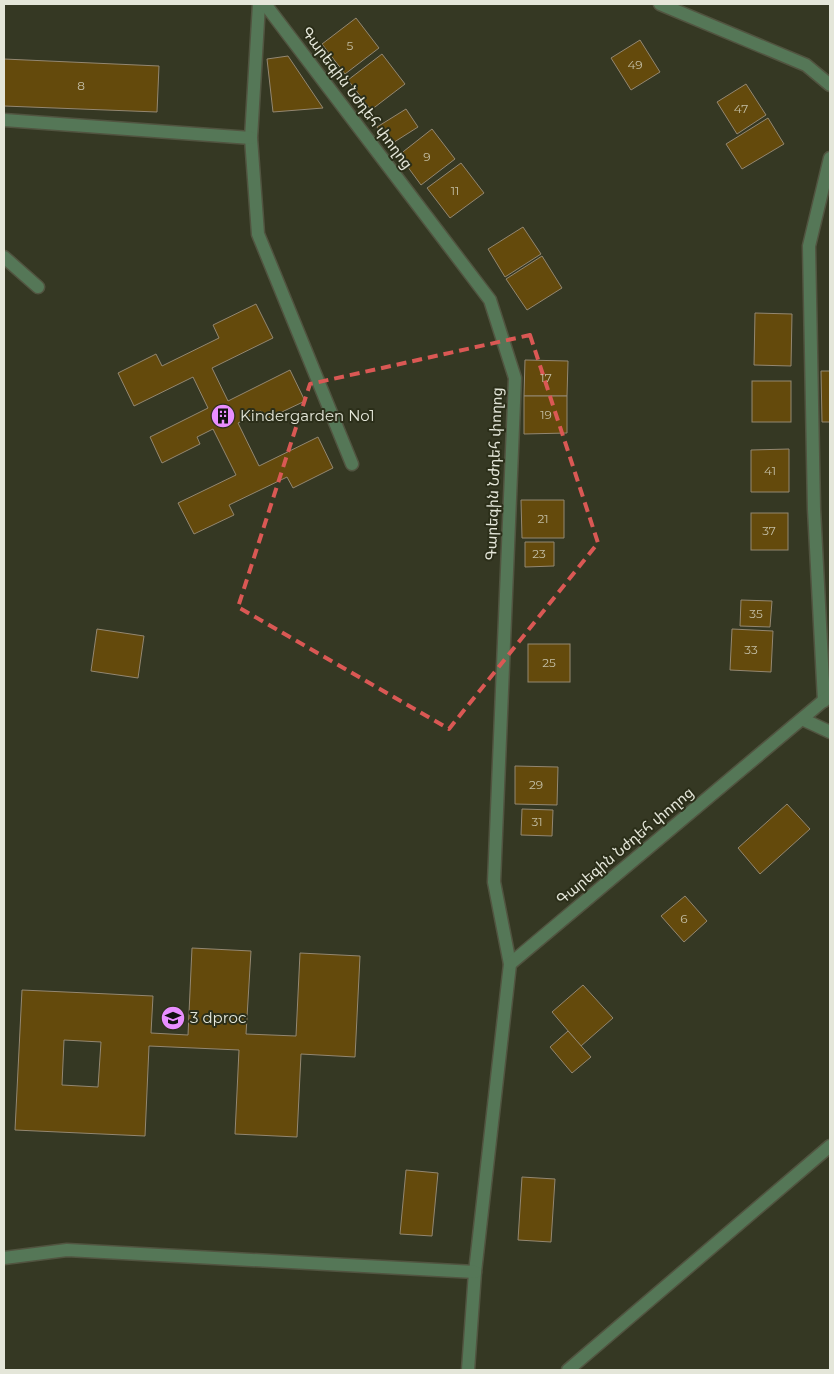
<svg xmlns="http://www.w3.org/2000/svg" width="834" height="1374" font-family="Montserrat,'Noto Sans Armenian',sans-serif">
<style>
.building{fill:#644a0c;stroke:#938771;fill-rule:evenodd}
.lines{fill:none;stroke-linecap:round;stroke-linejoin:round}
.street-casing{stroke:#515440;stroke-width:15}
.street{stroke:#557757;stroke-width:12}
.marked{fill:none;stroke:#da5854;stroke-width:4;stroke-dasharray:10 6;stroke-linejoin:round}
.labels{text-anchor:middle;stroke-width:4;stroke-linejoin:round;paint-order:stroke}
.number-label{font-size:12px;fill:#c4bfa6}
.street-label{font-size:15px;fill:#e4e6d9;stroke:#2b2e19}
.poi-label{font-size:15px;fill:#e4e6d9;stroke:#2b2e19;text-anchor:start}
</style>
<rect width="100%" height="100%" fill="#353823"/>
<g class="building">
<polygon points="356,18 379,48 345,74 322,44"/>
<polygon points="640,40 660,72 631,90 611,58"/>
<polygon points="382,54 405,84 371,110 348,80"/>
<polygon points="288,56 323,108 273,112 267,59"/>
<polygon points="4,59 159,66 157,112 4,106"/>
<polygon points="746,84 766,115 737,134 717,102"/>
<polygon points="406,109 418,127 388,146 377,127"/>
<polygon points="768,118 784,144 742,169 726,144"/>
<polygon points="432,129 455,159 421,185 399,155"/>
<polygon points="461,163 484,193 450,218 427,188"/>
<polygon points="523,227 541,254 505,277 488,249"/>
<polygon points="542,256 562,288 527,310 506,279"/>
<polygon points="256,304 273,338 212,368 228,401 290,370 305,401 265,420 261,411 238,423 259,466 318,437 333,468 293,488 287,477 229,505 234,515 194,534 178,503 236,475 213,429 197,437 200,444 162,463 150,437 208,408 193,377 134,406 118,373 156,354 162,366 219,338 213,325"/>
<polygon points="755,313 792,314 791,366 754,365"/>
<polygon points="525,360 568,361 567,396 524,396"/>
<polygon points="821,371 830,371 830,422 822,422"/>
<rect x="752" y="381" width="39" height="41"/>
<polygon points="524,396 567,396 567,433 524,434"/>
<polygon points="789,449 789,492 751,492 751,450"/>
<polygon points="521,500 564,500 564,538 522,538"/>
<rect x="751" y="513" width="37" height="37"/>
<polygon points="525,542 554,542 554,566 525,567"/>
<polygon points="741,600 772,601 770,627 740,626"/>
<polygon points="97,629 144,636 138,678 91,671"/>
<polygon points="732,629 773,631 771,672 730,670"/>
<rect x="528" y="644" width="42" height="38"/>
<polygon points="515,766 558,767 557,805 515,804"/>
<polygon points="787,804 810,829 760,874 738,848"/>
<polygon points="522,809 553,810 552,836 521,835"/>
<polygon points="685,896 707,921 684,942 661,916"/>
<path d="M192 948 251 951 246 1034 296 1036 300 953 360 956 355 1057 301 1054 297 1137 235 1134 239 1050 149 1046 145 1136 15 1130 22 990 153 996 151 1033 188 1035ZM64 1040 101 1042 98 1087 62 1085Z"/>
<polygon points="583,985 613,1018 581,1046 552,1012"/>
<polygon points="568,1031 591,1057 572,1073 550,1047"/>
<polygon points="406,1170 438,1173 432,1236 400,1234"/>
<polygon points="522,1177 555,1179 551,1242 518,1240"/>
</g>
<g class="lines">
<g class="street-casing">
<g id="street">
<polyline points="259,4 251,138 258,234 352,464"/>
<polyline points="265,4 490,300 515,378 494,882 510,964 475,1272 468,1370"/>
<polyline points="660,4 806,65 830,85"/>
<polyline points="4,120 251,138"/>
<polyline points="4,257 38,287"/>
<polyline points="824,701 814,509 809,246 830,158"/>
<polyline points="802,719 830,732"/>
<polyline points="510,964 829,696"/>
<polyline points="4,1258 67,1250 475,1272"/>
<polyline points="568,1370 830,1146"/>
</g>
</g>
<use href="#street" class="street"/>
</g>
<path class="marked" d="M530 335 598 543 449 729 238 607 310 384Z"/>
<defs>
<g id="building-disc" transform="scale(1.25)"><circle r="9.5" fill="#e88eff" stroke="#2b2e19"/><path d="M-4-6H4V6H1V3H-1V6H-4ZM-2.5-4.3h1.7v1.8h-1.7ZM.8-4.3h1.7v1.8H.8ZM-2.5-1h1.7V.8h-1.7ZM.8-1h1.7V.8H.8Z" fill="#111"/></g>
<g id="school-disc" transform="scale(1.25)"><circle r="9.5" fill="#e88eff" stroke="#2b2e19"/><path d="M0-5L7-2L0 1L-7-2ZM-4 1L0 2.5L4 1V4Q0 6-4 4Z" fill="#111"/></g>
</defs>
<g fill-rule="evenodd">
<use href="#building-disc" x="223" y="416"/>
<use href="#school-disc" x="173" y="1018"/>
</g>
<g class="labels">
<g class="number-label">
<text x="350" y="50">5</text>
<text x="635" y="69">49</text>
<text x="81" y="90">8</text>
<text x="741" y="113">47</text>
<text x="427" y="161">9</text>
<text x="455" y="195">11</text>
<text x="546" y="382">17</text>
<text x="546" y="419">19</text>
<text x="770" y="475">41</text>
<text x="543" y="523">21</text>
<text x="769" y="535">37</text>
<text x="539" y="558">23</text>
<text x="756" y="618">35</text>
<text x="751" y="654">33</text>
<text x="549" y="667">25</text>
<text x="536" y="789">29</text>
<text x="537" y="826">31</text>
<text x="684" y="923">6</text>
</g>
<g class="street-label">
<text transform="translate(357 98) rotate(53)" y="5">Գարեգին Նժդեհ փողոց</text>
<text transform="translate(494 474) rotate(-88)" y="5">Գարեգին Նժդեհ փողոց</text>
<text transform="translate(625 846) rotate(-40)" y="5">Գարեգին Նժդեհ փողոց</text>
</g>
<g class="poi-label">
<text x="240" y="421">Kindergarden No1</text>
<text x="190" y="1023">3 dproc</text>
</g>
</g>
<rect width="834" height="1374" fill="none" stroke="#e4e6d9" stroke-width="10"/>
</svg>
